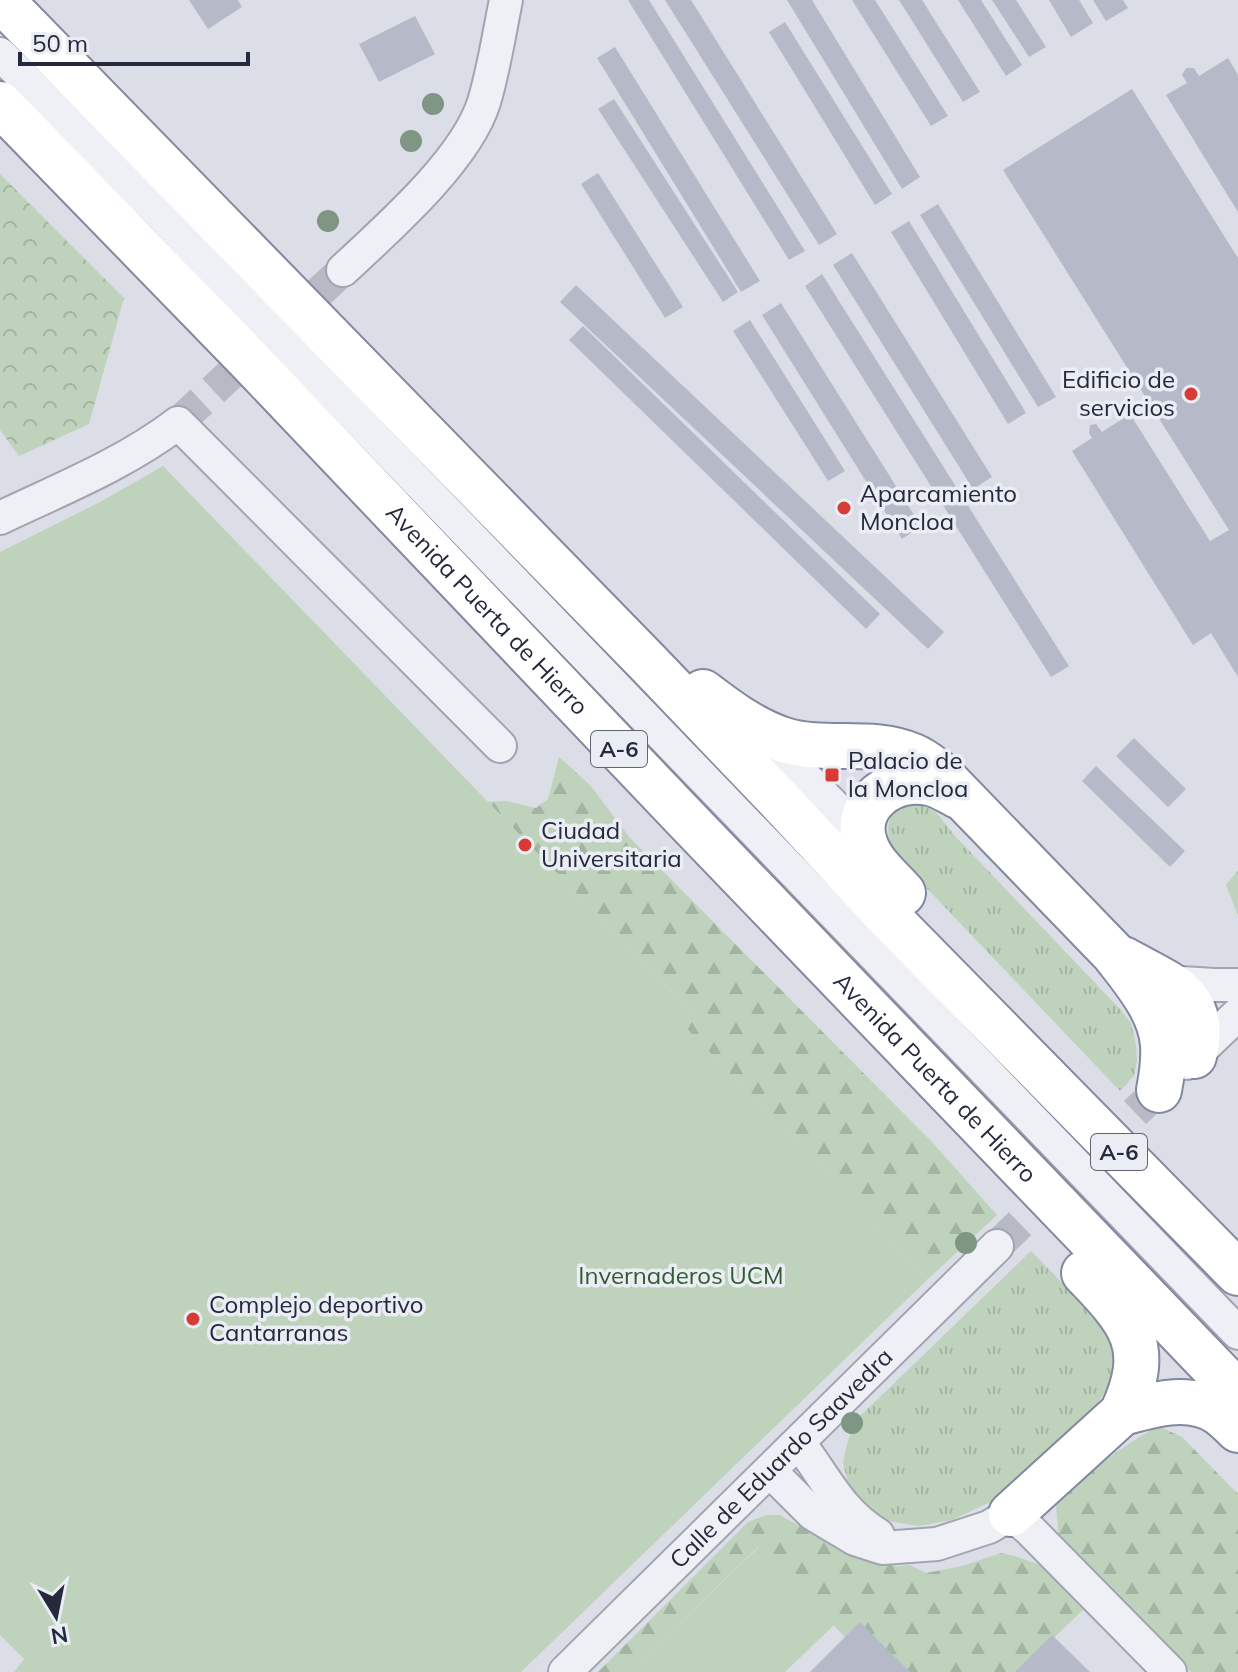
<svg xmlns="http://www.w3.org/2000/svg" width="1238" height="1672" font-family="Mulish,sans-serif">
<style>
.grass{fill:url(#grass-tufts)}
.forest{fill:url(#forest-firs)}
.park{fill:url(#park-crowns)}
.garden{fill:#bed2bc}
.building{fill:#b6b9c7}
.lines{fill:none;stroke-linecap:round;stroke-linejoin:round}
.minor-tunnel{stroke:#b7bac5;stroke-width:32;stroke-dasharray:32 16;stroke-linecap:butt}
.minor-casing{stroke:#a1a4b1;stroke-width:36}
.highway-casing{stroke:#82889f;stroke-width:48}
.minor{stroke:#eff0f5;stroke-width:32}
.highway{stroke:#fff;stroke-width:44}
.tree{fill:#7e9683}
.poi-dot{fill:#d73b36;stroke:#ebedf5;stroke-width:3}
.labels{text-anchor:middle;stroke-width:7;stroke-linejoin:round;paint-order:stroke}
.shield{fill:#ebedf5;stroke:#606475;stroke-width:2}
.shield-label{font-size:22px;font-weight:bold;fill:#25293e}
.poi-label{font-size:24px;fill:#25293e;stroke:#ebedf5;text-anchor:start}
.street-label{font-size:24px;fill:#25293e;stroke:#ebedf5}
.park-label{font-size:24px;fill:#315b31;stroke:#ebedf5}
</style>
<defs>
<pattern id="grass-tufts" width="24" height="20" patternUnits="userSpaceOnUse" patternTransform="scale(2)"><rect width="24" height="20" fill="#bed2bc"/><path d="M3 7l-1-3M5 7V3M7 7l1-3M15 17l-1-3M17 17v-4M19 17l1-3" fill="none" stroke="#a3b4a3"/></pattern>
<pattern id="forest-firs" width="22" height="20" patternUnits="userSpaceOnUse" patternTransform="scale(2)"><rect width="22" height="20" fill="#bed2bc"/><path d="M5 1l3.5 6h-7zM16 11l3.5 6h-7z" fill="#a3b4a3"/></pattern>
<pattern id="park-crowns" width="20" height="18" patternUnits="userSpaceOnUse" patternTransform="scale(2)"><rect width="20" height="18" fill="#bed2bc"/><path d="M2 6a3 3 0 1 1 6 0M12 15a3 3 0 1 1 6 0" fill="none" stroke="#a3b4a3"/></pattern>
</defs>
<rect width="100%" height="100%" fill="#dcdee7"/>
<g class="grass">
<path d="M920 804 936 812 955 836 1120 1009 1131 1023 1136 1045 1137 1061 1134 1076 1120 1091 898 858C886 842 881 813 906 805 910 804 915 805 920 804Z"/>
<polygon points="1238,870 1238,915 1226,885"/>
<polygon points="1031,1251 1079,1300 1085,1296 1107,1319 1117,1358 1106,1391 1089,1415 999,1498 952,1520 919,1526 888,1521 866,1508 849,1488 843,1463 847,1444 855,1421"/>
</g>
<g class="forest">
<polygon points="559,757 590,785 630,838 932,1142 997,1215 928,1279 685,1027 695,1016 488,802 506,801 536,808 548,799"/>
<path d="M1158 1426 1182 1437 1238 1494V1672H1191L1059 1538 1056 1506C1084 1474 1121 1447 1158 1426Z"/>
<polygon points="766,1515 780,1515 839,1548 872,1561 898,1566 910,1565 926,1573 962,1566 1001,1553 1018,1557 1040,1565 1083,1610 1018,1672 910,1672 845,1637 758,1547 629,1672 598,1672 748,1522"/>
</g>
<polygon class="park" points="0,174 124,298 89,424 19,456 0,430"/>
<g class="garden">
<polygon points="163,466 695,1016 686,1028 928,1279 521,1672 14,1672 24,1659 0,1635 0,552 100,502"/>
<polygon points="759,1547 835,1624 785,1672 629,1672"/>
</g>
<g class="building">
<polygon points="189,0 238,0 242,7 208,29"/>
<polygon points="628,0 649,0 805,251 789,260"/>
<polygon points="665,0 691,0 837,234 819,245"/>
<polygon points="787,0 812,0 920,177 902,189"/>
<polygon points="852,0 875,0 948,116 931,126"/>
<polygon points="899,0 922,0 980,92 963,102"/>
<polygon points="958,0 981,0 1022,65 1006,76"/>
<polygon points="992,0 1016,0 1046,47 1029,57"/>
<polygon points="1049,0 1079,0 1093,23 1071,37"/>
<polygon points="1093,0 1123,0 1128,8 1106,21"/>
<polygon points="415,16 435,54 379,82 359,44"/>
<polygon points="785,22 892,194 875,205 769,32"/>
<polygon points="615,47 760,281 741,292 597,58"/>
<polygon points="1228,58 1238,75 1238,212 1166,95 1187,83 1182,75 1186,68 1194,68 1199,76"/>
<polygon points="1132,89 1238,258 1238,677 1211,633 1193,645 1072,451 1092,438 1089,433 1090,425 1096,424 1102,432 1130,414 1210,541 1229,530 1003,170"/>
<polygon points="614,99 738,292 723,302 598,109"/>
<polygon points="598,173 683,307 665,318 581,184"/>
<polygon points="938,204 1056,397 1038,407 920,215"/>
<polygon points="909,221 1026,413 1008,424 891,232"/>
<polygon points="852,253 992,477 973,489 833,265"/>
<polygon points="822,274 1069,666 1051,677 805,286"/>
<polygon points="576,285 944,632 928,649 560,302"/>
<polygon points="781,303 921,526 902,539 762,315"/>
<polygon points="750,320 845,471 828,481 733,331"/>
<polygon points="583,326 880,614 866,629 569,340"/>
<polygon points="1134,738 1186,789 1168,807 1116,756"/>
<polygon points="1096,766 1185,851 1170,867 1082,781"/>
<polygon points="860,1622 910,1672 810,1672"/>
<polygon points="1052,1635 1090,1672 1015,1672"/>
</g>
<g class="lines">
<g class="minor-tunnel">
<polyline points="178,423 343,270"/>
<polyline points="997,1246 1145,1103"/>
</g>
<g class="minor-casing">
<g id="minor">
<polyline points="0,54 159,213 1238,1333"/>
<path d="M343 270C387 229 466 160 484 102 494 69 499 34 506 0"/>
<path d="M0 518C61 489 124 464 178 423L500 746"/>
<polyline points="763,735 862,834"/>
<polyline points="1165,982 1214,985 1238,985"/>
<polyline points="1187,1063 1238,1014"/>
<path d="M799 1443C826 1478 839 1511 878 1535"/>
<polyline points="770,1471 813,1514 855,1539 883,1548 937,1544 989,1527 1011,1514 1029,1529 1170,1672"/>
<path id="s1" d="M565 1672 997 1246"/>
</g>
</g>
<g class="highway-casing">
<g id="highway">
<polyline points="1,0 651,666 781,802 891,920 1238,1273"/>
<path id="s2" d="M0 104 250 361 684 817 1238 1393"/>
<path d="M703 692C728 711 753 730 784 740 826 753 872 738 913 756 923 760 931 767 939 773L1114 954C1134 980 1161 1011 1163 1045 1164 1060 1162 1075 1159 1090"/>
<path d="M903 893C890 878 871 863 865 843 852 804 893 775 929 783 940 785 948 791 958 796"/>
<path d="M1123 959C1169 985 1210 994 1194 1056"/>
<path d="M1122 1413C1152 1405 1190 1393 1219 1413 1226 1418 1232 1424 1238 1430"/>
<path d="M1011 1514 1122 1413C1153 1346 1131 1322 1084 1273"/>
</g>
</g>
<use href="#minor" class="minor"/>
<use href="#highway" class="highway"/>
</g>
<g class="tree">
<circle cx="433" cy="104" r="11"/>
<circle cx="411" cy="141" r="11"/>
<circle cx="328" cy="221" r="11"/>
<circle cx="966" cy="1243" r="11"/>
<circle cx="852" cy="1423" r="11"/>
</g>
<g class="poi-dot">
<circle cx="1191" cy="394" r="8"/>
<circle cx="844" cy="508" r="8"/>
<rect x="824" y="767" width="16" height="16" rx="4"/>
<circle cx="525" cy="845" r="8"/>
<circle cx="193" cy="1319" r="8"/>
</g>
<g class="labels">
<g class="shield">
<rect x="591" y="731" width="56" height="36" rx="6"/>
<rect x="1091" y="1134" width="56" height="36" rx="6"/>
</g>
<g class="shield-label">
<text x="619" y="757">A-6</text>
<text x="1119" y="1160">A-6</text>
</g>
<g class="poi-label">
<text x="1175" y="388" text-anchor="end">Edificio de<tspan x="1175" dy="28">servicios</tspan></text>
<text x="860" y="502">Aparcamiento<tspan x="860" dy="28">Moncloa</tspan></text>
<text x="848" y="769">Palacio de<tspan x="848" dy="28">la Moncloa</tspan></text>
<text x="541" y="839">Ciudad<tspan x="541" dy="28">Universitaria</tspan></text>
<text x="209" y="1313">Complejo deportivo<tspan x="209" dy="28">Cantarranas</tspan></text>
</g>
<g class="street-label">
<text dy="8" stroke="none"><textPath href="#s2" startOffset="702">Avenida Puerta de Hierro</textPath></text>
<text dy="8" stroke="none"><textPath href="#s2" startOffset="1350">Avenida Puerta de Hierro</textPath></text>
<text dy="8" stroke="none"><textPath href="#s1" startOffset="304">Calle de Eduardo Saavedra</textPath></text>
</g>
<g class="park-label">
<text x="681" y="1284">Invernaderos UCM</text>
</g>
</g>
<g transform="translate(56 1616) rotate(170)" stroke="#ebedf5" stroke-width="6" paint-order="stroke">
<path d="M0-6L14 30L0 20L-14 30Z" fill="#25293e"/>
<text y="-12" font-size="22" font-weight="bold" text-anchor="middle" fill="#25293e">N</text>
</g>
<path d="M20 52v12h228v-12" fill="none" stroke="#25293e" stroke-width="4"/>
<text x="32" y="52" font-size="24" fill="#25293e" stroke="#ebedf5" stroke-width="6" paint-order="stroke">50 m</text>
</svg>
